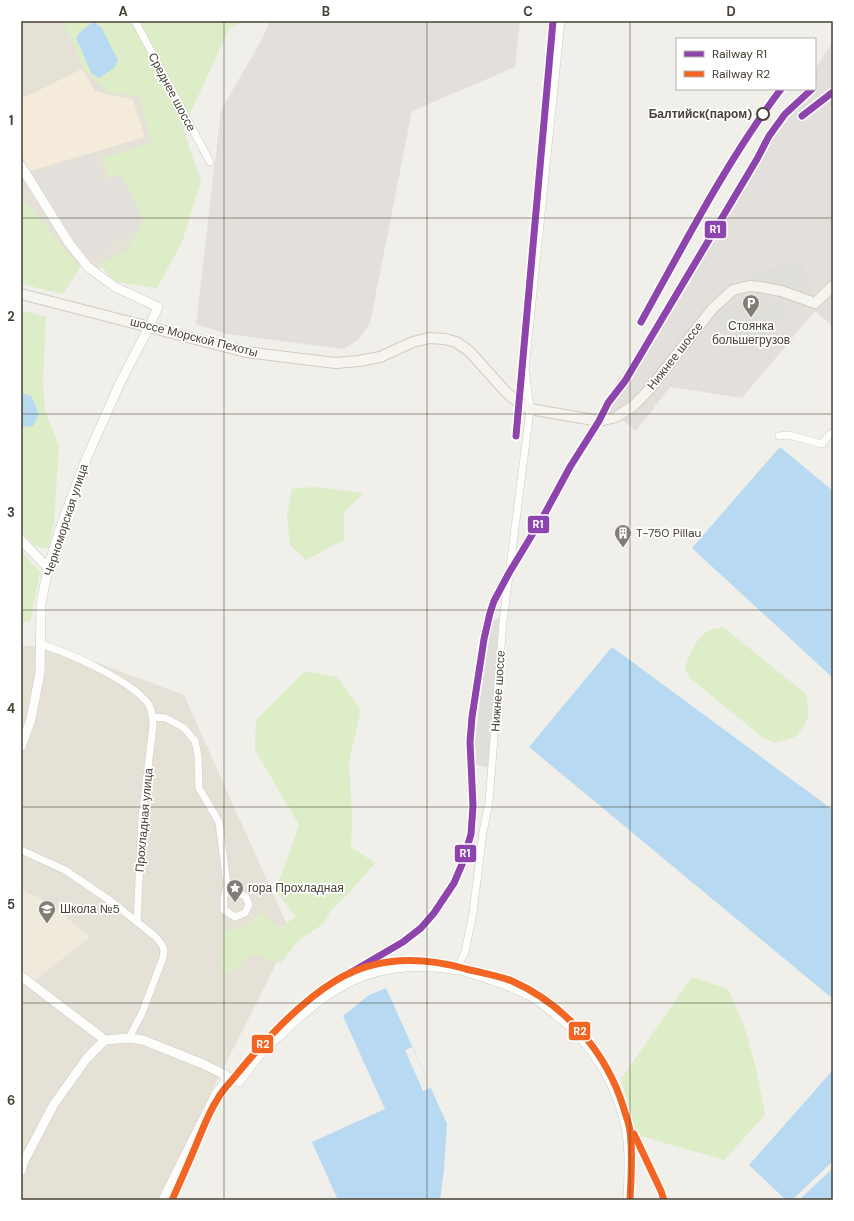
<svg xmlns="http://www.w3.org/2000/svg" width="854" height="1221" font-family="'DM Sans',sans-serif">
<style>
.residential{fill:#e5e1d6}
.commercial{fill:#f4ebdb}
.industrial{fill:#e3e0db}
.education{fill:#efeadb}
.green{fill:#ddedc8}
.parking{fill:#dfded9}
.water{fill:#b7d9f2}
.pier{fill:#f0efea}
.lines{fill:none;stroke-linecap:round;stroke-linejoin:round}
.minor-casing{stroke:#ceccc7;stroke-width:8}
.tertiary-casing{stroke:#ceccc7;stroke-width:10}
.secondary-casing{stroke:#d0ccc0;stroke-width:12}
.minor{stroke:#fdfdfc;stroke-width:7}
.tertiary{stroke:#fdfdfc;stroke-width:9}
.secondary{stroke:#f6f4ee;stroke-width:10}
.rail-1-casing{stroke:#fff;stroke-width:10}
.rail-2-casing{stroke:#fff;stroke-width:10}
.rail-1{stroke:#8e44ad;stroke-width:7}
.rail-2{stroke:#f26522;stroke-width:7}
.grid{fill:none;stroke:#474035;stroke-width:1;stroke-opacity:0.55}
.stop-dot{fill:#fff;stroke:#474035;stroke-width:2}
.labels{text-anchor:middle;stroke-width:3.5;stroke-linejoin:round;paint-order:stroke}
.street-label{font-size:12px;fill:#474035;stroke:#fff}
.stop-label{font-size:12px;font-weight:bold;fill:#474035;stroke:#fff;text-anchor:end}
.poi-label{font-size:12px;fill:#474035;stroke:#fff;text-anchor:start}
.line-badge{stroke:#fff;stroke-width:1.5}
.badge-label{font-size:11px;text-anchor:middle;font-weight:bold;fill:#fff}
.neatline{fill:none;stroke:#474035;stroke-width:1.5}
.grid-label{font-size:13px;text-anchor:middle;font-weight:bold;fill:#474035}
</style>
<rect width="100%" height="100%" fill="#f0efea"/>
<g class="residential">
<polygon points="21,21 136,21 170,171 133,271 21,260"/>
<polygon points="50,645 184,695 291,934 157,1200 21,1200 21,646"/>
</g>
<polygon class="commercial" points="82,69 95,91 133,100 145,137 30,171 21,155 21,99"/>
<g class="industrial">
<polygon points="270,21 520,21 515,67 412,111 370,323 358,340 343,349 228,334 196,324 221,110 261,41"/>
<polygon points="833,41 833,327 815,311 742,398 670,387 636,431 610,410 602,406 802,89 815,89 815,69"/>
<polygon points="94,153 103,182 120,176 142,220 130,234 86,259 57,209 33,174"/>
</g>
<polygon class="education" points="21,890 40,898 58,910 90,937 33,982 21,973"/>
<g class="green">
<polygon points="63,21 243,21 229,29 183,129 201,181 182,242 157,288 116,282 99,264 127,250 144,219 121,174 109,178 102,158 152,143 139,96 106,91 84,68 63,22"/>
<polygon points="26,202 80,268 63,294 21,284 21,205"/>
<polygon points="21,310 46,317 43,380 45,411 59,446 54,522 49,549 35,546 21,531"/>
<polygon points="313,487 364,493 344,512 344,540 306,560 290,545 287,516 292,489"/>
<polygon points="21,551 40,572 30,622 21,622"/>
<path d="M723 627 806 694 809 713 804 727 795 737 775 743 762 737 690 678 685 669C689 654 696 637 710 630 714 629 719 628 723 627Z"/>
<polygon points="305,671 337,677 361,710 349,762 352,815 351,847 375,863 348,894 330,912 324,923 297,942 281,963 251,954 235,971 221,973 223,931 248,926 261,912 278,928 296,917 275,890 288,857 299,825 255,750 256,720"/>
<polygon points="692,977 728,989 746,1030 758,1077 765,1115 724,1160 637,1135 621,1079"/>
</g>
<g class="parking">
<polygon points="801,257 814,294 777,286 746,282 753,275"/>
<polygon points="746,294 773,300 791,310 757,353 713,324 720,312"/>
<polygon points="501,618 491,740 488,767 475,765 475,740 490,621"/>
</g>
<g class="water">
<polygon points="93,22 101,27 118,60 114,68 99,78 92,74 76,38 80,32"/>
<polygon points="21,393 31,396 39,414 33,426 21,427"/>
<polygon points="780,447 833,491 833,678 692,548"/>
<polygon points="612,647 833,810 833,999 529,747"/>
<polygon points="386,988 447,1124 444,1170 440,1200 338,1200 312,1142 385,1109 343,1016 369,995"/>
<polygon points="833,1070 833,1200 786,1200 749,1165"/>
</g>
<g class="pier">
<polygon points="412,1047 431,1088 423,1091 405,1050"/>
<polygon points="833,1161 833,1168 799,1200 792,1200"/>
</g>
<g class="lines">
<g class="minor-casing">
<g id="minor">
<polyline points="135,21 210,162"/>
<path d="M561 21 525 369 530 409 529 418 503 622 489 802 483 832 473 913 465 952 458 966 457 970C483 978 510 986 534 999 540 1002 545 1008 551 1012 592 1042 620 1089 627 1139 629 1159 628 1180 627 1200"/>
<polyline points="779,436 789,435 822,444 830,434 833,433"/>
<path d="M42 645C68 652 134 682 149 705 152 711 153 719 153 726L142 817 137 922"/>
<polyline points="153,717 166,718 184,728 195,741 198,756 199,788 219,822 227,885 224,898 224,910 235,917 245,913 249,905 246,897 227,885"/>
<polyline points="21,850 65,870 112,902 156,937 162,945 164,950 163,958 142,1013 129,1038"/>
</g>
</g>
<g class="tertiary-casing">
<g id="tertiary">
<polyline points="21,166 69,243 88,267 115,287 158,307 149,327 120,383 87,457 62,523 48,568 41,604 40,673 31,719 21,747"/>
<polyline points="21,540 48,568"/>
<path d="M21 976 105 1040 129 1038 143 1040 203 1064 239 1082C247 1072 254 1060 263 1051 271 1042 281 1035 290 1026 341 977 386 958 457 970"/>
<polyline points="21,1171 24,1161 54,1104 87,1058 105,1040"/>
<polyline points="163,1200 215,1096 228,1077"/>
</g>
</g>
<g class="secondary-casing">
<polyline id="secondary" points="21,294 246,352 302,359 336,363 359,361 380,357 413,342 429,338 445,339 456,342 469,351 506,392 519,403 530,409 599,421 616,417 633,406 648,391 713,308 733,290 749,286 760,287 781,291 815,303 833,286"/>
</g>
<use href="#minor" class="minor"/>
<use href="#tertiary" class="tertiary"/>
<use href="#secondary" class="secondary"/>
<g class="rail-1-casing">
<g id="rail-1">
<polyline points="802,116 833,92"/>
<path d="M641 322C685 243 726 162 781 89"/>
<polyline points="516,436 553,21"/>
<polyline points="350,973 403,942 421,928 434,913 454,883 463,862 471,834 473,806 470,742 472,717 484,639 490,613 494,601 509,573 544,515 570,467 599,421 608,403 625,381 757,159 769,136 785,114 812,89"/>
</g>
</g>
<g class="rail-2-casing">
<g id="rail-2">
<polyline points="634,1134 661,1191 664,1200"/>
<path d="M172 1200C181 1180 190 1160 198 1140 204 1126 209 1112 217 1100 222 1090 231 1082 237 1074 264 1041 299 1003 335 981 376 956 420 956 466 969 482 973 497 975 512 981 566 1005 607 1053 624 1109 626 1116 629 1123 630 1131 633 1153 631 1177 630 1200"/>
</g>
</g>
<use href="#rail-1" class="rail-1"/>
<use href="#rail-2" class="rail-2"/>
</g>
<path class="grid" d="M224 21V1200M427 21V1200M630 21V1200M21 218H833M21 414H833M21 610H833M21 807H833M21 1003H833"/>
<defs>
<g id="parking-pin" transform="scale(0.9)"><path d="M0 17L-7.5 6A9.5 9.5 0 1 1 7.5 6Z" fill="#827d74" stroke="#fff"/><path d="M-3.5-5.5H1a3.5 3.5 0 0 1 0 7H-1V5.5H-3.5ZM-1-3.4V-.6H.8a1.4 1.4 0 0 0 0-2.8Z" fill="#fff"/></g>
<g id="building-pin" transform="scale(0.9)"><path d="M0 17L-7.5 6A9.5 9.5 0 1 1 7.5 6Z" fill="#827d74" stroke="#fff"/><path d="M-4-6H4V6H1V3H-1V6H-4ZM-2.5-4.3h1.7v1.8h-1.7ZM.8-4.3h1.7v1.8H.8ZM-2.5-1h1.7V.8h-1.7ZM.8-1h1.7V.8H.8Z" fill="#fff"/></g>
<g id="sight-pin" transform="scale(0.9)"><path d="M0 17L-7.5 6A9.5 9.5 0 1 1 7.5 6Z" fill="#827d74" stroke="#fff"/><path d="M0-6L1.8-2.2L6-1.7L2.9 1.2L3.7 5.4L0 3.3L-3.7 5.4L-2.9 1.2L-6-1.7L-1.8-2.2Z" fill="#fff"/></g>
<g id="school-pin" transform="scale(0.9)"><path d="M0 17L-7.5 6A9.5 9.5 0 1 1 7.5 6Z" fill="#827d74" stroke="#fff"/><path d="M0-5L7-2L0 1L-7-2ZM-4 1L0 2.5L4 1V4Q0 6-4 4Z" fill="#fff"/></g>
</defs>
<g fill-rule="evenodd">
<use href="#parking-pin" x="751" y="303"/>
<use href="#building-pin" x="623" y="533"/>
<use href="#sight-pin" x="235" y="888"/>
<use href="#school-pin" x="47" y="909"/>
</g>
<circle class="stop-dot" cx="763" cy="114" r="6"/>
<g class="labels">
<g class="street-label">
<text transform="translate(172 92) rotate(62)" y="4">Среднее шоссе</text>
<text transform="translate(194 337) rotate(14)" y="4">шоссе Морской Пехоты</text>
<text transform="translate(675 356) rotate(-52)" y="4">Нижнее шоссе</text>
<text transform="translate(66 520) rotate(-72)" y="4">Черноморская улица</text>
<text transform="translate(498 691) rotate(-86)" y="4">Нижнее шоссе</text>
<text transform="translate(144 820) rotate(-85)" y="4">Прохладная улица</text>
</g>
<g class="stop-label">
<text x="752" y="118">Балтийск(паром)</text>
</g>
<g class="poi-label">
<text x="751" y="330" text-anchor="middle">Стоянка<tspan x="751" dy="14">большегрузов</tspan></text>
<text x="636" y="537">T-750 Pillau</text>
<text x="248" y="892">гора Прохладная</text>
<text x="60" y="913">Школа №5</text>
</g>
</g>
<g class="line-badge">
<rect x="704" y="220" width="23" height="19" rx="4" fill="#8e44ad"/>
<rect x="527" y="515" width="23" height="19" rx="4" fill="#8e44ad"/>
<rect x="454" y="844" width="23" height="19" rx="4" fill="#8e44ad"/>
<rect x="568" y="1021" width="23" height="20" rx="4" fill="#f26522"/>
<rect x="251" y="1034" width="23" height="20" rx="4" fill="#f26522"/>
</g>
<g class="badge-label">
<text x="715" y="233">R1</text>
<text x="538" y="528">R1</text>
<text x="465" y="857">R1</text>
<text x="580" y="1035">R2</text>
<text x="263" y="1048">R2</text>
</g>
<rect width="854" height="1221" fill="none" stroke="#ffffff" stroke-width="44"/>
<rect x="676" y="38" width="140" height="52" fill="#ffffff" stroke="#b5b3ae"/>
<rect x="684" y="51" width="20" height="6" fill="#8e44ad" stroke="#b5b3ae"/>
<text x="712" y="58" font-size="12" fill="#474035">Railway R1</text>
<rect x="684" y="71" width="20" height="6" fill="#f26522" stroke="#b5b3ae"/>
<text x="712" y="78" font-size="12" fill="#474035">Railway R2</text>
<rect x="22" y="22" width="810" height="1177" class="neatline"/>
<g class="grid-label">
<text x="123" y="16">A</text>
<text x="326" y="16">B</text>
<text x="528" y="16">C</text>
<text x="731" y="16">D</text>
<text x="11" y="125">1</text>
<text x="11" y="321">2</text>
<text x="11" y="517">3</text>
<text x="11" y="713">4</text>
<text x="11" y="909">5</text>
<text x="11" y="1105">6</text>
</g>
</svg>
